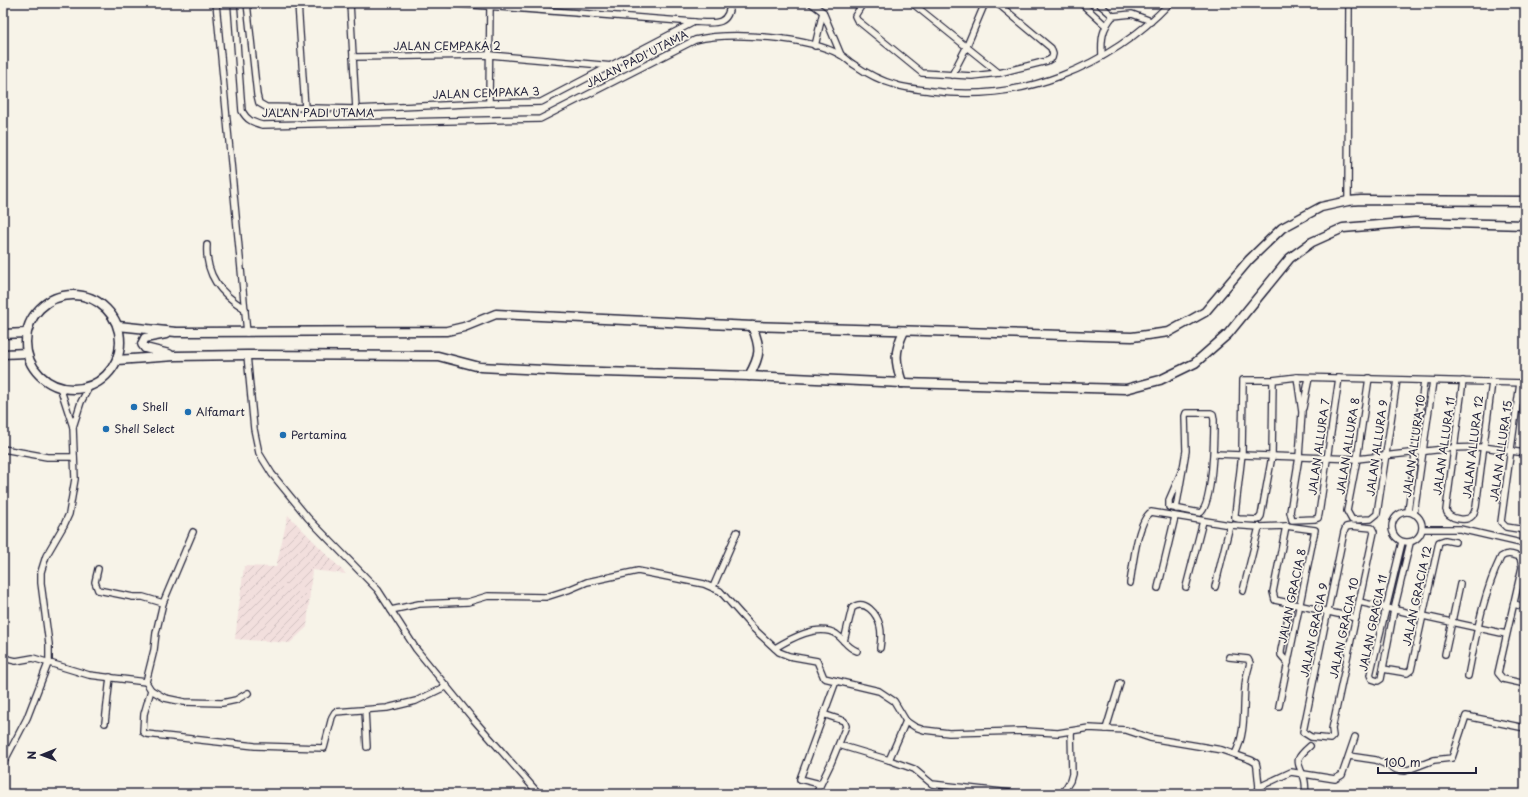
<svg xmlns="http://www.w3.org/2000/svg" width="1528" height="797" font-family="'Playpen Sans',sans-serif">
<style>
.industrial{fill:url(#industrial-furrows)}
.lines{fill:none;stroke-linecap:round;stroke-linejoin:round}
.street-casing{stroke:#22223b;stroke-width:8}
.secondary-casing{stroke:#22223b;stroke-width:11}
.street{stroke:#f7f3e8;stroke-width:5.5}
.secondary{stroke:#f7f3e8;stroke-width:8}
.poi-dot{fill:#1f6fb2;stroke:#f7f3e8;stroke-width:1.5}
.labels{text-anchor:middle;stroke-width:3.5;stroke-linejoin:round;paint-order:stroke}
.street-label{font-size:11px;fill:#22223b;stroke:#f7f3e8}
.poi-label{font-size:11px;fill:#22223b;stroke:#f7f3e8;text-anchor:start}
</style>
<defs>
<pattern id="industrial-furrows" width="10" height="10" patternUnits="userSpaceOnUse"><rect width="10" height="10" fill="#f2dfdd"/><path d="M-1 1l2-2M0 10L10 0M9 11l2-2" fill="none" stroke="#cfbfbf"/></pattern>
</defs>
<rect width="100%" height="100%" fill="#f7f3e8"/>
<filter id="ink" filterUnits="userSpaceOnUse"><feTurbulence type="fractalNoise" baseFrequency=".025" numOctaves="2"/><feDisplacementMap in="SourceGraphic" scale="8" xChannelSelector="R" yChannelSelector="G"/><feConvolveMatrix kernelMatrix="1 2 1 2 8 2 1 2 1" color-interpolation-filters="sRGB"/></filter>
<g filter="url(#ink)">
<polygon class="industrial" points="288,515 346,574 312,570 307,627 290,643 235,639 244,566 276,567"/>
<g class="lines">
<g class="street-casing">
<g id="street">
<polyline points="216,3 247,333"/>
<path d="M234 3 242 111C247 120 252 122 262 125L540 119 695 40C731 31 808 37 841 55 845 57 848 61 853 64 866 73 881 81 896 85 908 89 920 89 932 91 1021 103 1109 67 1170 3"/>
<path d="M247 3 257 95 259 103 266 107 356 109 489 103 541 102 694 22C713 23 729 27 730 3"/>
<polyline points="298,3 305,108"/>
<polyline points="350,3 356,109"/>
<polyline points="446,3 694,22"/>
<polyline points="811,3 823,12 841,55"/>
<polyline points="863,3 855,16 857,20 922,73 972,76 999,73 1047,61 1052,58 1053,54 1051,48 997,3"/>
<polyline points="912,3 999,73"/>
<polyline points="1081,3 1105,25"/>
<polyline points="1098,3 1113,16"/>
<polyline points="815,46 823,12"/>
<path d="M1102 56C1101 39 1102 29 1113 16L1132 14 1151 21"/>
<polyline points="353,57 490,55 613,66"/>
<polyline points="952,75 966,48 985,3"/>
<polyline points="489,103 490,3"/>
<polyline points="1348,201 1349,3"/>
<path d="M207 245C205 275 220 293 245 309"/>
<polyline points="247,355 254,429 259,453 272,474 308,518 378,590 416,649 474,720 539,794"/>
<polyline points="1297,377 1302,412 1299,457 1290,512 1292,520 1315,519 1318,518 1319,514 1339,378"/>
<polyline points="1369,378 1357,459 1347,511 1352,520 1371,519 1377,514 1397,380"/>
<polyline points="1273,380 1272,456 1261,516 1258,520 1239,519 1235,518 1235,514 1242,454 1243,380 1273,380 1297,377 1525,383"/>
<path d="M1463 381 1446 510C1448 519 1466 522 1472 516 1474 514 1475 510 1476 507L1492 382"/>
<polyline points="1520,383 1501,522 1506,527 1525,530"/>
<polyline points="1303,408 1309,378"/>
<polyline points="73,427 81,402 88,389"/>
<polyline points="3,449 47,457 74,457"/>
<polyline points="1214,454 1357,459 1453,448 1483,447 1525,453"/>
<path d="M1176 509 1186 451 1185 416 1186 413H1211L1213 414 1214 420C1214 436 1213 505 1200 513L1169 507V500L1182 470"/>
<circle cx="1407" cy="527" r="15"/>
<polyline points="1408,512 1424,381"/>
<polyline points="1414,514 1433,381"/>
<polyline points="1286,526 1273,592 1275,600 1356,618"/>
<polygon points="1351,526 1372,528 1374,532 1332,729 1333,736 1330,739 1311,737 1303,732 1344,532 1346,527"/>
<polyline points="1423,529 1460,529 1525,544"/>
<polyline points="193,532 163,603 156,633 154,650 146,682 151,690 144,714 143,732 146,734 255,746 324,748 332,717 335,712 387,708 416,701 447,686"/>
<polyline points="1402,542 1370,675 1372,679 1378,681 1381,679 1394,610 1410,543"/>
<polyline points="98,569 95,582 98,590 133,597 143,597 163,603"/>
<path d="M1130 583C1133 565 1137 522 1151 512L1230 525 1259 527 1286 526 1315 530 1279 706"/>
<polyline points="713,587 737,532"/>
<polyline points="1186,587 1203,521"/>
<polyline points="1215,587 1230,525"/>
<polyline points="1158,588 1175,517"/>
<polyline points="1243,591 1259,527"/>
<polyline points="1359,602 1506,634"/>
<polyline points="1514,604 1525,607"/>
<polyline points="391,610 419,604 468,602 488,596 546,597 568,590 587,582 638,571 704,584 720,591 753,628 779,652 789,656 817,661 824,678 879,691 894,701 906,721 915,727 924,730 949,733 1024,731 1058,733 1089,728 1126,730 1150,738 1222,750 1251,760 1256,763 1257,767 1259,787 1257,794"/>
<path d="M844 641 852 608C865 598 877 614 880 626 882 634 881 641 880 648"/>
<path d="M775 648C790 639 818 623 836 634 845 640 846 647 857 651"/>
<polyline points="1445,654 1460,584"/>
<path d="M1229 657 1248 659 1250 663C1248 671 1245 679 1245 687 1243 710 1246 733 1235 754"/>
<polyline points="3,658 16,661 33,658 89,675 146,682"/>
<polyline points="1288,663 1281,655 1281,650 1291,604"/>
<polyline points="1383,669 1407,673 1411,670 1439,542 1445,540 1455,542"/>
<path d="M1468 676C1476 636 1483 594 1501 557 1508 552 1513 555 1520 557L1522 567 1498 673 1503 679 1521 683 1525 681"/>
<polyline points="151,690 165,698 184,702 222,703 236,700 248,693"/>
<polyline points="365,710 367,747"/>
<polyline points="105,723 110,677"/>
<polyline points="1106,729 1120,683"/>
<polyline points="839,745 889,760 906,721"/>
<polyline points="1349,756 1376,760 1397,770 1405,771 1434,760 1452,758 1466,716 1525,728"/>
<polyline points="889,760 914,769 932,784 1019,794"/>
<polyline points="3,764 27,718 49,661 49,644 41,583 41,572 46,556 64,525 69,514 75,479 73,427 61,390"/>
<polyline points="820,784 800,779 836,681"/>
<polyline points="1259,787 1291,772 1335,779 1342,775 1355,737"/>
<polyline points="816,794 831,763 846,726 844,721 823,714"/>
<polyline points="1062,794 1070,781 1072,774 1071,731"/>
<path d="M1306 794C1305 789 1306 783 1304 778 1297 760 1294 760 1310 746"/>
</g>
</g>
<g class="secondary-casing">
<g id="secondary">
<circle cx="73" cy="342" r="47"/>
<polyline points="118,326 176,332 447,331 464,327 496,314 752,326 1132,337 1169,332 1205,312 1249,260 1282,228 1321,207 1348,201 1361,200 1525,201"/>
<polyline points="3,334 26,333"/>
<polyline points="166,334 145,338 142,344 145,348 169,354"/>
<polyline points="3,354 27,353"/>
<polyline points="117,360 175,356 247,355 438,356 480,367 565,371 749,376 902,383 1126,389 1160,380 1195,363 1228,334 1290,258 1312,242 1343,228 1415,222 1525,225"/>
<path d="M749 376C761 355 761 348 752 326"/>
<path d="M902 383C895 361 894 352 904 331"/>
</g>
</g>
<use href="#street" class="street"/>
<use href="#secondary" class="secondary"/>
</g>
</g>
<g class="poi-dot">
<circle cx="134" cy="407" r="4"/>
<circle cx="188" cy="412" r="4"/>
<circle cx="106" cy="429" r="4"/>
<circle cx="283" cy="435" r="4"/>
</g>
<g class="labels">
<g class="street-label">
<text x="447" y="50">JALAN CEMPAKA 2</text>
<text transform="translate(637 59) rotate(-27)" y="4">JALAN PADI UTAMA</text>
<text transform="translate(486 93) rotate(-2)" y="4">JALAN CEMPAKA 3</text>
<text x="318" y="117">JALAN PADI UTAMA</text>
<text transform="translate(1348 446) rotate(-81)" y="4">JALAN ALLURA 8</text>
<text transform="translate(1414 446) rotate(-82)" y="4">JALAN ALLURA 10</text>
<text transform="translate(1444 446) rotate(-82)" y="4">JALAN ALLURA 11</text>
<text transform="translate(1319 447) rotate(-82)" y="4">JALAN ALLURA 7</text>
<text transform="translate(1473 447) rotate(-83)" y="4">JALAN ALLURA 12</text>
<text transform="translate(1377 448) rotate(-82)" y="4">JALAN ALLURA 9</text>
<text transform="translate(1501 451) rotate(-82)" y="4">JALAN ALLURA 15</text>
<text transform="translate(1292 596) rotate(-78)" y="4">JALAN GRACIA 8</text>
<text transform="translate(1417 596) rotate(-78)" y="4">JALAN GRACIA 12</text>
<text transform="translate(1373 623) rotate(-78)" y="4">JALAN GRACIA 11</text>
<text transform="translate(1344 628) rotate(-78)" y="4">JALAN GRACIA 10</text>
<text transform="translate(1314 630) rotate(-78)" y="4">JALAN GRACIA 9</text>
</g>
<g class="poi-label">
<text x="142" y="411">Shell</text>
<text x="196" y="416">Alfamart</text>
<text x="114" y="433">Shell Select</text>
<text x="291" y="439">Pertamina</text>
</g>
</g>
<rect width="1528" height="797" fill="none" stroke="#f7f3e8" stroke-width="16"/>
<rect x="8" y="8" width="1512" height="781" fill="none" stroke="#22223b" stroke-width="1.5" filter="url(#ink)"/>
<g transform="translate(42 755) rotate(269)" stroke="#f7f3e8" stroke-width="3" paint-order="stroke">
<path d="M0-3L7 15L0 10L-7 15Z" fill="#22223b"/>
<text y="-6" font-size="11" font-weight="bold" text-anchor="middle" fill="#22223b">N</text>
</g>
<path d="M1378 767v6h98v-6" fill="none" stroke="#22223b" stroke-width="2"/>
<text x="1384" y="767" font-size="12" fill="#22223b" stroke="#f7f3e8" stroke-width="3" paint-order="stroke">100 m</text>
</svg>
